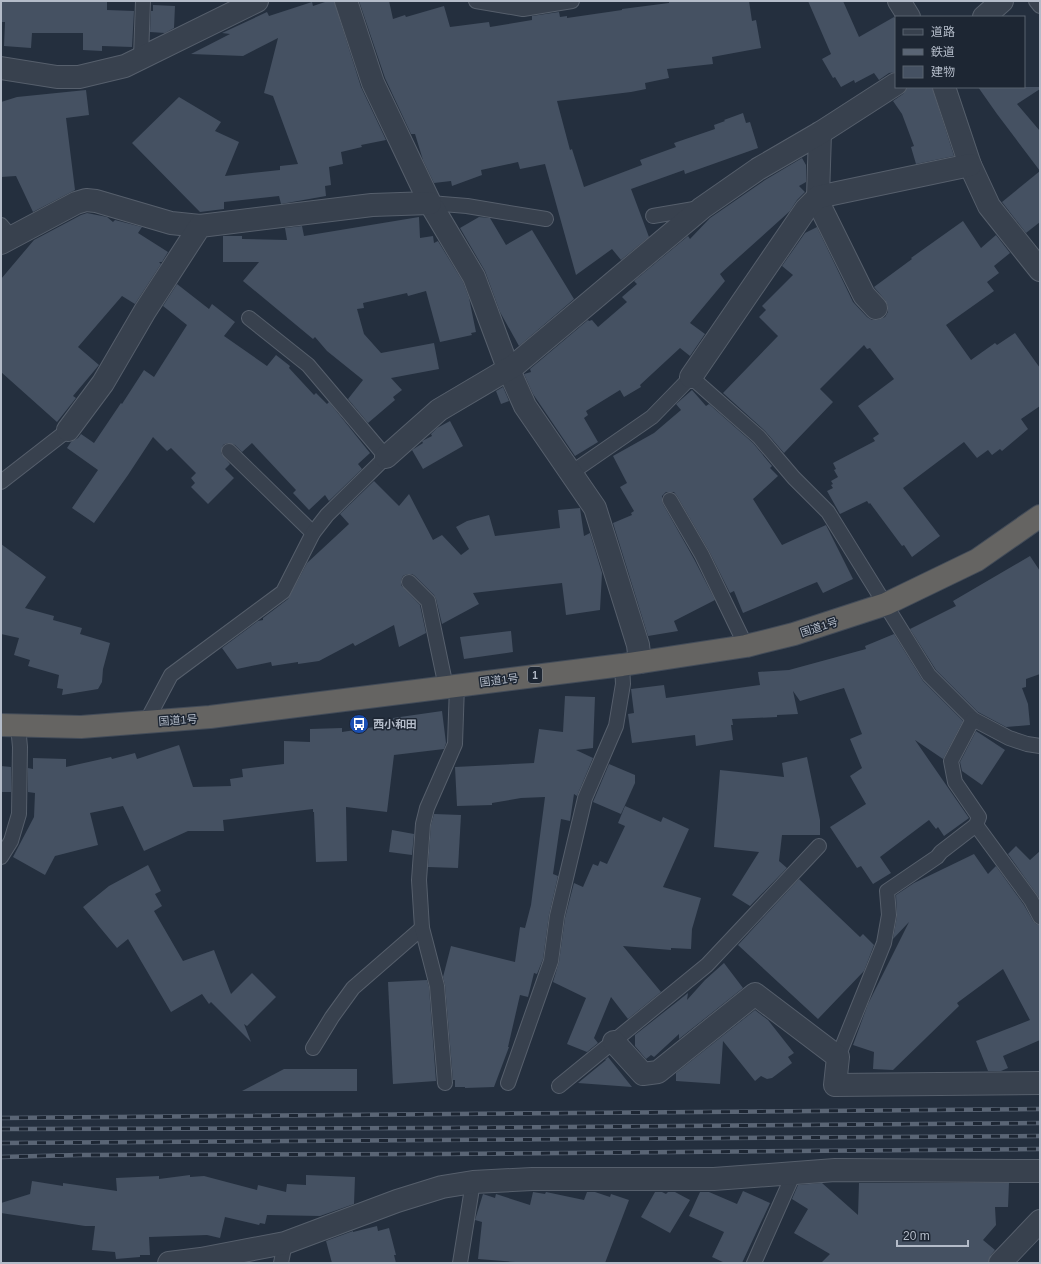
<svg xmlns="http://www.w3.org/2000/svg" width="1041" height="1264" font-family="Helvetica,'Noto Sans JP',sans-serif">
<style>
.building{fill:#455162}
.lines{fill:none;stroke-linecap:round;stroke-linejoin:round}
.service-casing{stroke:#565f6c;stroke-width:16}
.minor-casing{stroke:#565f6c;stroke-width:24}
.trunk-casing{stroke:#434c59;stroke-width:24}
.service{stroke:#38414e;stroke-width:14}
.minor{stroke:#38414e;stroke-width:22}
.trunk{stroke:#656462;stroke-width:22}
.rail-casing{stroke:#5a6575;stroke-width:4.5}
.rail{stroke:#1d2633;stroke-width:3;stroke-dasharray:9;stroke-linecap:butt}
.labels{text-anchor:middle;stroke-width:3;stroke-linejoin:round;paint-order:stroke}
.shield{fill:#1d2633;stroke:#878f9c;stroke-width:1}
.shield-label{font-size:10px;font-weight:bold;fill:#b4bcc9}
.street-label{font-size:11px;fill:#b4bcc9;stroke:#1d2633}
.poi-label{font-size:11px;font-weight:bold;fill:#b4bcc9;stroke:#1d2633;text-anchor:start}
</style>
<rect width="100%" height="100%" fill="#242f3e"/>
<g class="building">
<polygon points="1,1 107,1 107,10 134,11 132,47 102,46 102,51 83,50 83,33 32,33 31,48 4,46 5,22 1,22"/>
<polygon points="328,1 334,1 361,87 386,140 361,145 362,147 341,152 343,164 329,167 331,185 325,186 326,196 281,204 279,196 224,202 224,209 200,212 132,143 179,97 221,122 215,131 239,142 225,176 280,170 280,166 298,164 273,96 264,93 278,38 243,56 191,54 230,34 222,33 267,12 269,16 312,2 313,6"/>
<polygon points="359,1 389,1 393,19 405,15 406,17 444,6 450,27 489,22 490,27 532,20 532,16 559,12 560,17 567,16 567,18 622,10 622,9 669,3 669,1 749,1 752,21 756,20 761,48 712,57 713,64 667,69 669,78 645,83 646,89 631,92 557,101 570,150 572,149 584,187 642,165 640,160 676,147 674,143 715,129 714,125 725,121 724,120 743,113 746,123 750,122 758,148 685,174 684,170 631,189 649,237 621,260 612,249 576,275 545,164 520,169 518,162 481,170 482,175 452,186 451,181 434,183 423,160 415,134 411,134 385,78"/>
<polygon points="808,1 843,1 859,37 894,17 896,20 896,72 889,73 879,80 874,73 855,83 854,80 841,87 835,77 833,78 822,59 831,54"/>
<polygon points="153,5 175,6 174,28 165,33 150,32 151,11 153,11"/>
<polygon points="908,87 932,87 954,156 916,164 911,147 914,146 902,114 893,101 903,94"/>
<polygon points="978,87 1040,87 1040,89 1017,104 1040,131 1040,171 997,114"/>
<polygon points="86,90 89,115 66,118 75,190 33,212 16,176 1,177 1,102 17,97"/>
<polygon points="802,158 806,165 806,182 799,186 805,192 797,200 790,211 720,274 725,281 690,323 705,334 690,356 680,348 640,385 641,387 624,397 620,390 586,411 588,415 584,418 598,442 575,456 533,394 524,374 531,372 530,369 588,320 589,321 592,320 598,327 627,302 622,297 637,284 634,281 688,236 690,239 710,218 765,180"/>
<polygon points="1040,171 1040,222 1026,233 1002,202"/>
<polygon points="87,213 107,217 113,222 115,220 142,227 138,233 168,252 162,262 159,262 161,264 135,304 122,296 78,347 99,365 73,396 76,398 57,422 1,372 1,279 34,240 81,215"/>
<polygon points="419,217 420,238 433,236 434,243 438,241 463,282 469,298 476,332 471,333 472,335 440,342 426,291 408,296 407,293 363,303 364,308 357,309 364,334 381,353 434,343 439,369 391,378 402,390 393,397 395,400 368,423 348,399 363,380 327,351 315,337 313,339 243,281 259,262 223,262 223,236 242,236 242,239 287,240 285,228 302,226 304,236"/>
<polygon points="479,217 490,218 506,245 532,230 574,299 519,346 500,312 485,271 460,228"/>
<polygon points="963,221 981,248 996,235 1010,253 994,266 999,273 987,282 994,291 946,325 971,360 995,343 997,345 1015,333 1040,368 1040,406 1021,419 1028,429 1002,451 1000,449 992,455 988,450 977,458 964,442 903,488 940,536 912,557 904,545 902,546 870,503 869,504 867,501 840,514 827,491 833,488 831,485 833,484 831,481 838,477 834,470 836,469 833,463 875,441 873,438 879,434 858,406 894,379 870,348 867,349 864,345 820,389 833,402 784,453 765,431 723,393 778,336 759,317 766,310 762,306 793,275 782,266 805,233 817,227 853,302 867,317 872,320 878,320 885,317 888,312 888,306 885,300 874,287 912,259 911,258"/>
<polygon points="177,284 209,309 212,304 235,322 224,336 267,366 276,355 290,366 289,368 314,395 316,393 327,404 329,402 370,453 358,464 362,469 329,501 325,495 309,510 293,493 296,490 252,443 242,452 235,445 227,443 223,445 221,453 230,464 225,469 234,478 208,504 191,487 195,483 191,478 196,473 171,448 167,451 153,437 128,475 94,523 72,508 98,470 67,448 71,442 78,438 81,434 94,443 121,403 122,404 144,370 154,377 187,325 163,306"/>
<polygon points="503,387 509,401 501,404 496,391"/>
<polygon points="692,390 706,406 709,404 753,443 772,466 770,468 778,476 753,499 782,545 826,525 853,579 823,593 817,582 743,613 734,591 730,593 709,551 677,496 674,492 666,492 662,496 662,500 663,504 694,559 715,600 674,621 678,631 648,636 613,523 632,515 631,513 634,511 620,487 627,483 613,456 654,433 681,410 676,404"/>
<polygon points="450,421 463,446 423,469 412,450 423,443 422,441 432,436 431,434 437,428"/>
<polygon points="374,481 399,506 409,494 433,540 442,535 461,555 469,549 456,527 467,521 489,515 495,536 560,528 558,510 580,508 584,536 590,533 602,573 600,610 566,615 562,583 473,593 479,604 442,624 436,599 434,595 415,576 412,574 407,574 403,576 401,580 401,585 420,605 426,633 399,647 394,625 355,646 353,643 319,661 298,664 298,662 272,666 271,662 237,669 222,648 258,621 263,620 263,618 288,599 307,563 349,524 340,514"/>
<polygon points="1,544 46,577 25,608 54,616 53,620 82,628 80,634 110,643 103,669 102,682 98,689 62,695 63,689 57,688 59,675 28,666 30,660 14,655 19,638 1,634"/>
<polygon points="1030,556 1040,571 1040,674 1026,679 1026,687 1022,688 1028,704 1030,725 1006,727 978,712 936,670 910,629 956,606 953,601"/>
<polygon points="511,631 513,652 464,659 460,637"/>
<polygon points="894,634 923,681 963,721 943,759 915,740 969,818 944,836 938,827 936,829 929,820 880,857 891,873 873,884 861,866 857,868 830,827 866,804 850,776 862,768 850,739 862,734 844,688 800,701 793,691 798,714 777,715 777,717 732,719 733,725 731,725 733,740 696,746 695,735 632,743 628,714 634,713 631,689 664,685 666,698 760,685 758,672 789,670 866,649 865,646"/>
<polygon points="565,696 595,697 593,748 576,750 593,758 577,796 574,794 570,821 561,819 553,874 558,876 549,915 543,959 537,974 534,973 528,997 520,995 508,1047 509,1047 494,1087 465,1088 465,1087 455,1087 455,1080 453,1080 445,985 443,977 451,946 515,962 520,927 525,928 531,905 545,797 521,798 492,803 492,805 457,806 455,767 534,763 539,729 563,732"/>
<polygon points="442,711 446,743 444,749 394,755 387,812 346,807 347,861 316,862 314,812 313,812 313,809 223,820 224,831 188,831 144,851 123,806 90,813 98,845 55,856 45,875 13,857 34,817 35,793 28,792 28,768 33,769 33,758 66,759 66,767 111,757 112,759 135,753 137,759 179,745 193,787 231,786 230,779 243,777 242,769 284,764 284,741 310,742 310,729 342,728 342,732 394,724 393,718"/>
<polygon points="976,731 1005,750 982,785 962,771 960,762"/>
<polygon points="807,757 820,820 820,835 782,835 779,861 787,868 750,906 732,895 759,852 714,847 720,770 784,777 782,763"/>
<polygon points="609,764 635,775 635,783 621,814 593,802"/>
<polygon points="1,766 11,767 11,792 1,792"/>
<polygon points="625,806 661,822 663,817 689,829 663,887 701,898 692,929 691,949 671,948 671,950 623,946 661,992 628,1019 611,997 594,1038 598,1043 587,1052 567,1044 586,998 553,982 559,962 565,918 574,883 583,887 593,864 598,866 600,861 607,864 625,826 618,823"/>
<polygon points="434,814 461,815 458,868 428,867 431,825"/>
<polygon points="392,830 414,834 412,855 389,852"/>
<polygon points="1016,846 1030,860 1040,851 1040,899 1008,854"/>
<polygon points="974,854 988,874 996,866 1024,905 1033,921 1036,924 1040,925 1040,1040 1003,1056 1008,1068 1001,1071 988,1071 976,1041 1030,1020 1003,969 957,1003 959,1006 893,1070 873,1069 874,1052 853,1045 868,1004 909,922 893,939 897,916 896,895 914,883"/>
<polygon points="148,865 161,891 155,894 162,906 154,911 183,961 214,950 231,994 252,973 276,997 247,1026 244,1024 251,1042 211,1002 209,1004 202,994 171,1012 128,939 117,948 83,907 109,886"/>
<polygon points="799,879 860,937 863,934 874,945 864,971 818,1019 738,945"/>
<polygon points="724,963 743,988 679,1039 679,1034 654,1057 651,1055 646,1059 635,1046 635,1035 688,993 687,1000 705,980"/>
<polygon points="427,980 429,987 436,1081 393,1084 388,982"/>
<polygon points="755,1010 768,1020 794,1053 788,1057 792,1063 772,1078 767,1079 761,1076 755,1081 723,1041 720,1084 676,1081 676,1073"/>
<polygon points="608,1057 632,1087 578,1083 606,1060 605,1060"/>
<polygon points="284,1069 357,1069 357,1091 242,1091"/>
<polygon points="190,1175 190,1177 204,1176 257,1190 258,1185 286,1192 287,1184 306,1185 306,1175 355,1177 354,1204 320,1216 267,1215 265,1224 260,1223 259,1225 225,1217 220,1238 207,1235 149,1237 150,1255 140,1255 140,1257 116,1259 115,1252 92,1250 95,1226 85,1226 1,1213 1,1203 30,1194 32,1181 63,1186 63,1183 117,1191 116,1178 159,1176 159,1179"/>
<polygon points="822,1183 858,1215 859,1183 1009,1183 1008,1207 995,1207 996,1225 983,1240 995,1250 991,1255 988,1263 821,1263 830,1254 794,1233 808,1209 792,1199 798,1185"/>
<polygon points="743,1191 770,1203 742,1263 725,1263 712,1257 724,1232 689,1216 700,1192 709,1192 737,1204"/>
<polygon points="533,1192 545,1194 546,1192 584,1200 587,1192 595,1192 610,1197 611,1194 629,1200 605,1263 514,1263 515,1262 478,1259 482,1222 475,1220 483,1194 495,1198 496,1194 530,1205"/>
<polygon points="655,1192 662,1192 666,1194 668,1192 675,1192 690,1200 670,1233 641,1217"/>
<polygon points="377,1226 378,1231 389,1228 396,1255 394,1255 396,1263 332,1263 326,1241 353,1231 353,1232"/>
</g>
<g class="lines">
<g class="service-casing">
<g id="service">
<polyline points="476,1 523,9 572,1"/>
<polyline points="1036,1 1040,6"/>
<polyline points="141,57 143,1"/>
<polyline points="430,203 467,206 546,219"/>
<polyline points="653,216 700,208"/>
<polyline points="1,225 11,237"/>
<polyline points="229,451 313,533"/>
<polyline points="571,473 652,417 691,377 759,437 794,478 828,512 929,675 973,719 1009,738 1027,744 1040,746"/>
<polyline points="1,482 68,430"/>
<polyline points="670,500 702,555 746,646"/>
<polyline points="409,582 428,601 446,687"/>
<polyline points="146,722 171,675 283,592 313,533 327,515 386,457 308,365 249,318"/>
<polyline points="976,825 1031,900 1040,917"/>
<polyline points="1,857 11,841 19,814 20,747 18,726"/>
<polyline points="313,1048 332,1017 353,988 422,928"/>
<polyline points="838,1057 884,943 889,915 887,891 937,857 941,852 976,825 979,817 955,782 951,761 973,719"/>
<polyline points="445,1083 437,986 422,928 419,880 423,824 427,808 455,744 457,685"/>
<polyline points="508,1083 551,961 557,916 585,798 616,726 623,684 622,665"/>
<polyline points="559,1086 707,965 819,846"/>
<polyline points="281,1263 285,1243"/>
<polyline points="460,1263 473,1182"/>
<polyline points="754,1263 794,1173"/>
</g>
</g>
<g class="minor-casing">
<g id="minor">
<polyline points="346,1 373,83 430,203 474,277 508,368 525,406 595,508 638,645 640,662"/>
<polyline points="899,1 909,17"/>
<polyline points="984,17 1002,1"/>
<polyline points="1,68 57,77 79,77 125,66 257,1"/>
<polyline points="944,87 970,165 989,206 1040,270"/>
<polyline points="820,133 818,197 821,208 864,295 876,308"/>
<polyline points="1,243 76,203 86,200 96,201 171,223 200,226"/>
<polyline points="691,377 806,209 818,197 970,165"/>
<polyline points="68,430 103,383 145,311 200,226 372,205 430,203"/>
<polyline points="386,457 439,410 515,365 702,208 758,169 820,133 896,84"/>
<polyline points="614,1042 643,1074 658,1072 755,994 838,1057 835,1085 1040,1083"/>
<polyline points="169,1263 201,1259 285,1243 397,1201 442,1187 473,1182 532,1179 714,1179 835,1170 1040,1171"/>
<polyline points="1000,1263 1040,1221"/>
</g>
</g>
<g class="trunk-casing">
<polyline id="trunk" points="1,725 81,727 210,717 622,665 746,646 794,634 886,604 977,560 1040,516"/>
</g>
<use href="#service" class="service"/>
<use href="#minor" class="minor"/>
<use href="#trunk" class="trunk"/>
<g class="rail-casing">
<g id="rail">
<polyline points="1,1118 1040,1109"/>
<polyline points="1,1129 443,1128 1040,1123"/>
<polyline points="1,1143 1040,1136"/>
<polyline points="1,1157 79,1155 444,1154 1040,1149"/>
</g>
</g>
<use href="#rail" class="rail"/>
</g>
<defs>
<g id="bus-disc" transform="scale(1)"><circle r="9.5" fill="#1a4fb4" stroke="#1d2633"/><path d="M-5-6H5V4H4V6H2V4H-2V6H-4V4H-5ZM-3.5-4V0h7V-4ZM-3.5 1.2v1.5H-2V1.2ZM2 1.2v1.5H3.5V1.2Z" fill="#fff"/></g>
</defs>
<g fill-rule="evenodd">
<use href="#bus-disc" x="359" y="724"/>
</g>
<g class="labels">
<rect class="shield" x="528" y="667" width="14" height="16" rx="3"/>
<g class="shield-label">
<text x="535" y="679">1</text>
</g>
<g class="street-label">
<text transform="translate(819 627) rotate(-18)" y="4">国道1号</text>
<text transform="translate(499 680) rotate(-7)" y="4">国道1号</text>
<text transform="translate(178 720) rotate(-4)" y="4">国道1号</text>
</g>
<g class="poi-label">
<text x="373" y="728">西小和田</text>
</g>
</g>
<rect width="1041" height="1264" fill="none" stroke="#b4bcc9" stroke-width="4"/>
<rect x="895" y="16" width="130" height="72" fill="#1d2633" stroke="#59626f"/>
<rect x="903" y="29" width="20" height="6" fill="#38414e" stroke="#59626f"/>
<text x="931" y="36" font-size="12" fill="#b4bcc9">道路</text>
<rect x="903" y="49" width="20" height="6" fill="#5a6575" stroke="#59626f"/>
<text x="931" y="56" font-size="12" fill="#b4bcc9">鉄道</text>
<rect x="903" y="66" width="20" height="12" fill="#455162" stroke="#59626f"/>
<text x="931" y="76" font-size="12" fill="#b4bcc9">建物</text>
<path d="M897 1240v6h71v-6" fill="none" stroke="#b4bcc9" stroke-width="2"/>
<text x="903" y="1240" font-size="12" fill="#b4bcc9" stroke="#1d2633" stroke-width="3" paint-order="stroke">20 m</text>
</svg>
